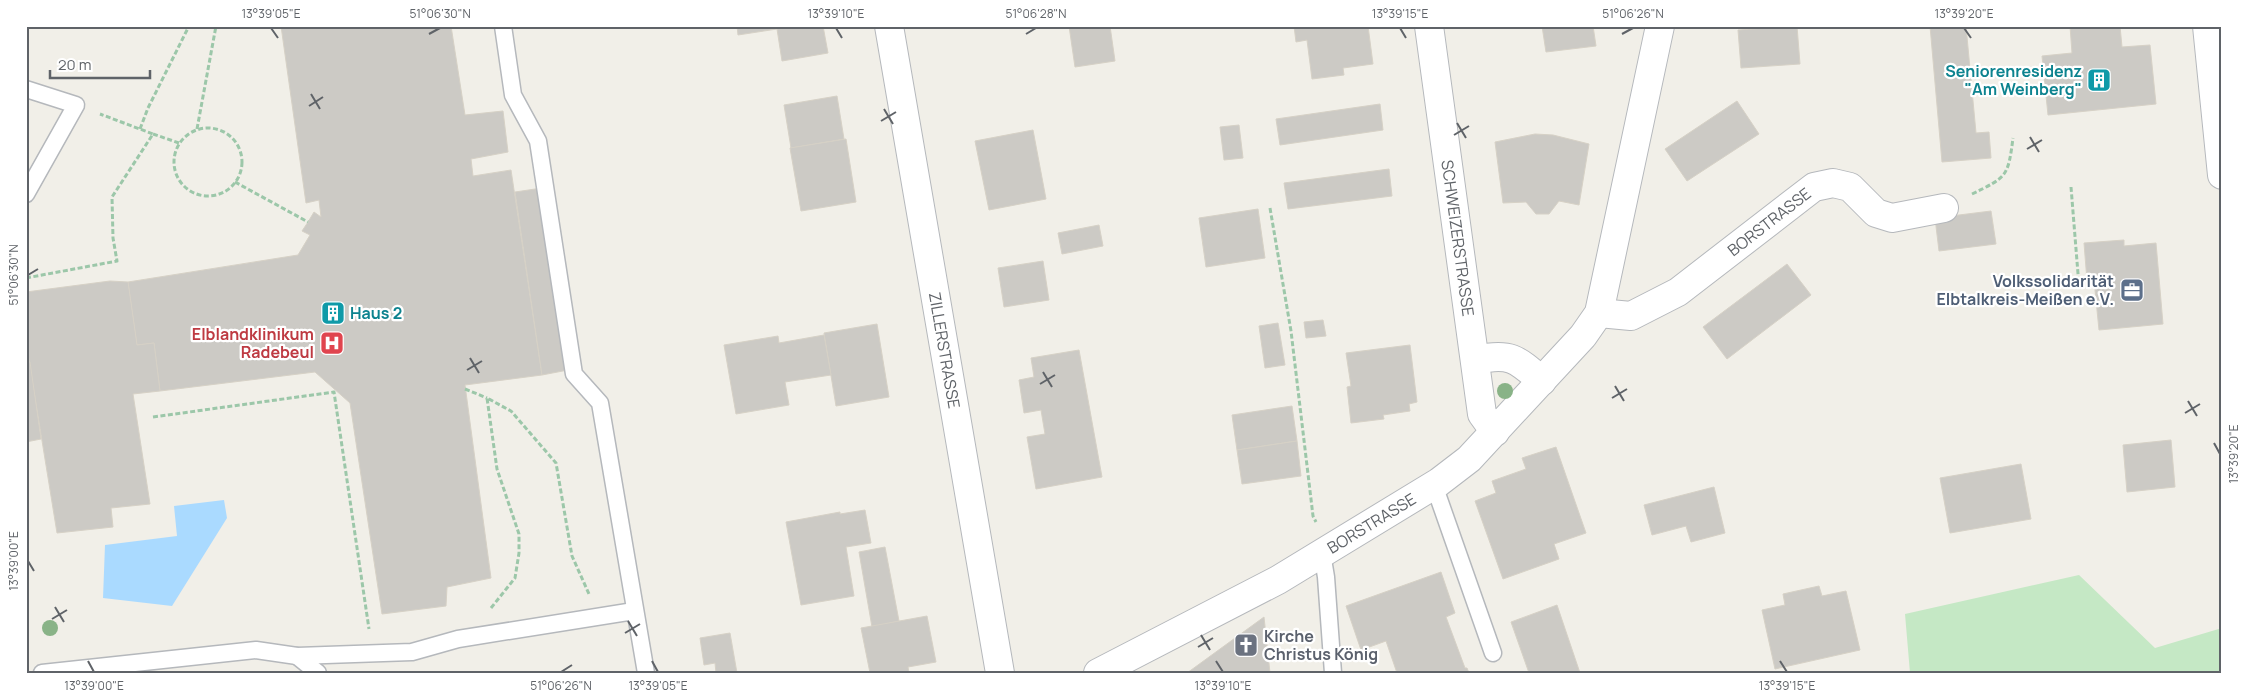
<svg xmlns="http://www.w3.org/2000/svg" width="2248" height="699" font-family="Manrope,sans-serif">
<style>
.green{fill:#c5e8c5}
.water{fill:#aadaff}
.building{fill:#cccac5;stroke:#d6d1c6}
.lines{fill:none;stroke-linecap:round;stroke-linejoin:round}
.lane-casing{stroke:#b5b8bc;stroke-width:19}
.street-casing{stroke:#b5b8bc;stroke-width:30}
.path{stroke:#9cc7a9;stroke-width:3;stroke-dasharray:5 2.5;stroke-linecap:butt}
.lane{stroke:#fff;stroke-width:16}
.street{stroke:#fff;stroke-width:28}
.tree{fill:#89b387}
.ticks{fill:none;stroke:#5f6368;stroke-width:2}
.labels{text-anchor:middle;stroke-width:4.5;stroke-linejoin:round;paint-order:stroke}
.culture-label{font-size:16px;font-weight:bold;fill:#0d838f;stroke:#fff;text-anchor:end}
.street-label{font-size:16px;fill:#5f6368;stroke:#fff}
.service-label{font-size:16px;font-weight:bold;fill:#4e5e75;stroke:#fff;text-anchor:end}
.health-label{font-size:16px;font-weight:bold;fill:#be3a42;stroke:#fff;text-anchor:end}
.worship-label{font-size:16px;font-weight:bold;fill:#5b616d;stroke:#fff;text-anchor:start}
.neatline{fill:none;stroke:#5f6368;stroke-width:2}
.ticks-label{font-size:12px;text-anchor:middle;fill:#5f6368}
</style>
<rect width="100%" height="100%" fill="#f1efe8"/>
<polygon class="green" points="2079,575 2155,648 2222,628 2222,673 1910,673 1905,614"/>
<polygon class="water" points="224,500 227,518 172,606 103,598 105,545 177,536 174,506"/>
<g class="building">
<polygon points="281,26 451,26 465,115 503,111 508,152 471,159 473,176 511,170 542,375 465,385 491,578 447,587 446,606 382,614 350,403 315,372 160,391 154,343 137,345 128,282 298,255 310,235 302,231 308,222 314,212 321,217 319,200 306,203"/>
<polygon points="737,26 823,26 828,53 782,61 777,29 738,35"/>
<polygon points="1069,26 1110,26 1115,61 1075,67"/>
<polygon points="1294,26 1368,26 1373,64 1343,68 1344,75 1312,79 1307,40 1296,42"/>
<polygon points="1542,26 1593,26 1596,46 1546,52"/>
<polygon points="1748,26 1798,26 1748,30"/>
<polygon points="1797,26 1800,64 1741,68 1738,30"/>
<polygon points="1930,26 1966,26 1976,133 1989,132 1991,158 1942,162"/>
<polygon points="2070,26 2120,26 2122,47 2150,45 2156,104 2048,115 2042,56 2072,53"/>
<polygon points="837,96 844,139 791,148 784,105"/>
<polygon points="1737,101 1759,134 1687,181 1665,149"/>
<polygon points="1380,104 1383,130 1280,145 1276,119"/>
<polygon points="1239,125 1243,158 1224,160 1220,127"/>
<polygon points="1033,130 1046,199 989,210 975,141"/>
<polygon points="1535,134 1553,135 1589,144 1579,205 1559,201 1549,214 1536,214 1526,202 1503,203 1495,142"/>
<polygon points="846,139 856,202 801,211 790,148"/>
<polygon points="1389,169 1392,196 1288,209 1284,183"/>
<polygon points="542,188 568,370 542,375 515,192"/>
<polygon points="1258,209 1265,258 1206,267 1199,218"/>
<polygon points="1991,211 1996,244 1939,251 1935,218"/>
<polygon points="1099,225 1103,246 1062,254 1058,233"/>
<polygon points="2124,240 2124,246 2156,243 2163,324 2099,330 2094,280 2087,281 2084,243"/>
<polygon points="1043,261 1049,300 1004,307 998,268"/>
<polygon points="1787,264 1811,295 1727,359 1703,327"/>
<polygon points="110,281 128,282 137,345 154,343 160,391 133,394 150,504 111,508 113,527 57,533 26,342 26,292"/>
<polygon points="1323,320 1326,336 1306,338 1304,322"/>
<polygon points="1278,323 1285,365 1265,368 1259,326"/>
<polygon points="877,324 889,397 836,406 824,333"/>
<polygon points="824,335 831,375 785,382 789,405 736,414 724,345 778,336 779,343"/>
<polygon points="1410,345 1417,402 1409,404 1410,411 1383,415 1384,419 1351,423 1347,387 1351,386 1346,353"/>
<polygon points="1079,350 1102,477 1036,489 1027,437 1045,434 1041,410 1024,413 1019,380 1034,377 1031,358"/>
<polygon points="30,362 41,439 26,442 26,363"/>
<polygon points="1292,406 1297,441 1237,450 1232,415"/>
<polygon points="2171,440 2175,487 2127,492 2123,445"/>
<polygon points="1297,441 1301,476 1242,484 1237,450"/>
<polygon points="1556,447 1586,533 1554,544 1559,559 1503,579 1475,501 1496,493 1492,481 1526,469 1522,458"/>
<polygon points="2021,464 2031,519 1950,533 1940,478"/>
<polygon points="1714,487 1725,533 1691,542 1686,526 1652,535 1644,505"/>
<polygon points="865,510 871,543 846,547 854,596 801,605 786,522 840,512 840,514"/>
<polygon points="885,547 899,621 872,627 859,552"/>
<polygon points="1441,572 1455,613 1446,617 1465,668 1467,668 1469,673 1397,673 1386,641 1361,650 1346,606"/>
<polygon points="1819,586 1822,596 1846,591 1860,650 1775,669 1762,610 1785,605 1783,594"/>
<polygon points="1557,605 1580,673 1529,673 1511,622"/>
<polygon points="927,616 936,662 908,667 909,673 870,673 861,628"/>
<polygon points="1264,617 1270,673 1187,673"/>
<polygon points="730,633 737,673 716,673 715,663 704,665 700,638"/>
</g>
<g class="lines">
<g class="lane-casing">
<g id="lane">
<polyline points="503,26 513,95 538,141 574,374 600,403 646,673"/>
<polyline points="26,89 76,105 26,194"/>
<polyline points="1434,485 1493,653"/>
<polyline points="1322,553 1326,577 1333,673"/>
<polyline points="297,656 318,673"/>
<polyline points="42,673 256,650 297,656 412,652 458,639 634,611"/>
</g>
</g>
<g class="street-casing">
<g id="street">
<path id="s1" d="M889 26 1000 673"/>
<path id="s2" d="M1429 26 1482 414 1495 432"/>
<polyline points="2207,26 2222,175"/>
<path id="s3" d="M1599 313 1631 316 1678 292 1814 187 1833 183 1850 187 1876 213 1892 218 1944 208"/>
<path d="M1476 360C1510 352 1517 359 1542 381"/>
<path id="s4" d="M1098 673 1278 580 1439 482 1469 459 1583 336 1599 313 1660 26"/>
</g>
</g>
<g class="path">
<circle cx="208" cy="162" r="34"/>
<polyline points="140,129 148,108 189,26"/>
<polyline points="197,129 216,26"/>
<polyline points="153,134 179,143"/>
<polyline points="235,182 308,222"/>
<polyline points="2071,187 2079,286"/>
<path d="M1972 194C2007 177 2008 177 2013 138"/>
<polyline points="1270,208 1291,331 1313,516 1316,522"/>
<polyline points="26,278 117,261 113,238 112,197 153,134 100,114"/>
<polyline points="465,389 487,398"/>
<polyline points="153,417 334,392 369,629"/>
<polyline points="491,608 515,578 519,553 519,534 497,469 487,398 511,411 556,463 572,556 589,594"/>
</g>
<use href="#lane" class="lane"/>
<use href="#street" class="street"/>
</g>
<g class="tree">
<circle cx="1505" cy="391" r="8"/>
<circle cx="50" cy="628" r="8"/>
</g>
<path class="ticks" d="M271 28 278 38M836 28 842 38M1400 28 1406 38M1964 28 1971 38M429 34 440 28M1026 34 1036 28M1622 34 1633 28M311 94 320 109M309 106 323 97M884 109 893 124M881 121 896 112M1457 123 1466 138M1454 135 1469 126M2030 137 2039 152M2027 149 2042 140M28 275 38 269M470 358 479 373M467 370 482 361M1043 372 1052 387M1040 384 1055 375M1615 386 1624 401M1612 398 1627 389M2188 401 2197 416M2185 413 2200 404M2214 443 2220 454M28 561 34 571M55 607 64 622M52 619 67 610M628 621 637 636M625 633 640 624M1201 635 1210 650M1198 647 1213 638M88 661 94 672M652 661 658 672M1216 661 1223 672M1780 661 1787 672M561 672 572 665"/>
<defs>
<g id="building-square" transform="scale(1.25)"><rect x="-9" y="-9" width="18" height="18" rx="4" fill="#0f9aa8" stroke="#fff"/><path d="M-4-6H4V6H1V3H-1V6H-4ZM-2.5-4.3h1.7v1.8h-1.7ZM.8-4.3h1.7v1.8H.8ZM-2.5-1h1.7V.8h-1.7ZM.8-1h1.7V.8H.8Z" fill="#fff"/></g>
<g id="office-square" transform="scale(1.25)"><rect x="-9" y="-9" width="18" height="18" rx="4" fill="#5c6f8a" stroke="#fff"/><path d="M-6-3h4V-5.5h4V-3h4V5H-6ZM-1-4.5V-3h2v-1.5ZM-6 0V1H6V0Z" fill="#fff"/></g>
<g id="hospital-square" transform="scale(1.25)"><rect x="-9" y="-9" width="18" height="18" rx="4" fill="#e0444e" stroke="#fff"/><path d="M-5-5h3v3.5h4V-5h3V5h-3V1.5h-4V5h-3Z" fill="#fff"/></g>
<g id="church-square" transform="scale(1.25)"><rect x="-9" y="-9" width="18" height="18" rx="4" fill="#6b7280" stroke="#fff"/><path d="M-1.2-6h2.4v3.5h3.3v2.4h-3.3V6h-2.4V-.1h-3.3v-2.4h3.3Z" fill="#fff"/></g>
</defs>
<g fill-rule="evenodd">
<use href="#building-square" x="2099" y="80"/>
<use href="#office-square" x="2132" y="290"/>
<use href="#building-square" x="333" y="313"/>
<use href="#hospital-square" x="332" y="343"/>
<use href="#church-square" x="1246" y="645"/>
</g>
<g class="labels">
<g class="culture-label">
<text x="2082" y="77">Seniorenresidenz<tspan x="2082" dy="18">"Am Weinberg"</tspan></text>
<text x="350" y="319" text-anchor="start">Haus 2</text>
</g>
<g class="street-label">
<text dy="6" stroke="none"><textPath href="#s3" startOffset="200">BORSTRASSE</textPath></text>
<text dy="6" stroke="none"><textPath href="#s2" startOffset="214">SCHWEIZERSTRASSE</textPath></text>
<text dy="6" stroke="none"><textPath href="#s1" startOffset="329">ZILLERSTRASSE</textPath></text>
<text dy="6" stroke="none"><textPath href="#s4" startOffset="312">BORSTRASSE</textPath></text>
</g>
<g class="service-label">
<text x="2114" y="287">Volkssolidarität<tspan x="2114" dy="18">Elbtalkreis-Meißen e.V.</tspan></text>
</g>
<g class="health-label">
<text x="314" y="340">Elblandklinikum<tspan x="314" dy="18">Radebeul</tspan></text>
</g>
<g class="worship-label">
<text x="1264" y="642">Kirche<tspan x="1264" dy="18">Christus König</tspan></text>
</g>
</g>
<rect width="2248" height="699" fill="none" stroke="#ffffff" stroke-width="55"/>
<path d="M50 70v8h100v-8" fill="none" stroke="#5f6368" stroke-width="2.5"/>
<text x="58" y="70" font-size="15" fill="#5f6368" stroke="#ffffff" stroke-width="4" paint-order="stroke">20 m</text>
<rect x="28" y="28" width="2192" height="644" class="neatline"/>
<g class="ticks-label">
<text x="271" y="18">13°39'05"E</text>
<text x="440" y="18">51°06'30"N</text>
<text x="836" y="18">13°39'10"E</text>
<text x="1036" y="18">51°06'28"N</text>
<text x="1400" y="18">13°39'15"E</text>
<text x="1633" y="18">51°06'26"N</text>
<text x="1964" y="18">13°39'20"E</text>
<text transform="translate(14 275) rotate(-90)" y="4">51°06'30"N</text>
<text transform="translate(2234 454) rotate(-90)" y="4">13°39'20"E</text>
<text transform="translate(14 561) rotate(-90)" y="4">13°39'00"E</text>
<text x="94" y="690">13°39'00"E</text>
<text x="561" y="690">51°06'26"N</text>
<text x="658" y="690">13°39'05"E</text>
<text x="1223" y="690">13°39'10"E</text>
<text x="1787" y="690">13°39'15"E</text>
</g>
</svg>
